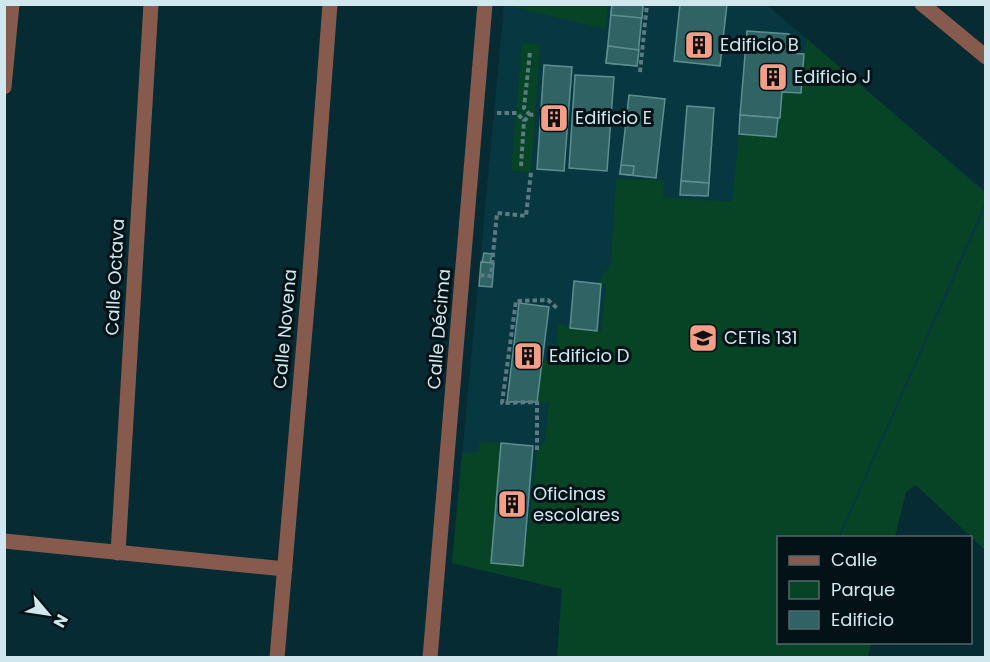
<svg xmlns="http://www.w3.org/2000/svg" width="990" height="662" font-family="Poppins,sans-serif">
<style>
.built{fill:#073741}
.green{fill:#064425}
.building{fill:#306464;stroke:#5e8f8f;stroke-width:1.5}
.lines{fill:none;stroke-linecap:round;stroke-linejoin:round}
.path{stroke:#5b7a81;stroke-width:4;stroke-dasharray:4.5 3;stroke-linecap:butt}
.minor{stroke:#875a4e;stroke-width:15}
.labels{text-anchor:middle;stroke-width:6;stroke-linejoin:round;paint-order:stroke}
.poi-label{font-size:18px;fill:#d0e7ee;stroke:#021216;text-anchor:start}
.street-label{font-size:18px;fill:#d0e7ee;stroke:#021216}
</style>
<rect width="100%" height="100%" fill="#062b33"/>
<polygon class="built" points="504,5 767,5 985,191 985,210 850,537 778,538 778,642 807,643 801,657 557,657 562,589 452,563"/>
<g class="green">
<polygon points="505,5 608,4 608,5 605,29"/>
<polygon points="806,38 985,193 985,202 838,537 778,538 778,642 871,643 868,657 557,657 562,589 452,563 462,453 479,452 479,442 501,443 491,563 523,565 532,502 537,450 545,442 549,403 537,402 542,360 555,362 558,323 570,328 601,331 606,285 597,284 611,264 616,179 664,180 663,197 732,202 739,134 776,136 782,92 801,93"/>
<polygon points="522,43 540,44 531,172 511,171"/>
<polygon points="985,209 985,550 916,485 906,492 895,537 840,537"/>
</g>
<g class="building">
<polygon points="612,4 643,4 637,66 606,63"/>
<polygon points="612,4 643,4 642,18 611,15"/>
<polygon points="680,4 727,4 720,66 674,61"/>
<polygon points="747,31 789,34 788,53 804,54 801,93 782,92 780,118 740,115"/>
<polygon points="608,46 639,50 637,66 606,63"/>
<polygon points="544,65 572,67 564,171 537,169"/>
<polygon points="575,75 614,77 607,171 569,168"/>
<polygon points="629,95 665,99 656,178 620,174"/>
<polygon points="687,106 714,108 709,183 681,181"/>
<polygon points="740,115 778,118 776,137 739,134"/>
<polygon points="621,165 634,166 633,175 620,174"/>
<polygon points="681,181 709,183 708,196 680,195"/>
<polygon points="484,253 492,254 490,263 482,262"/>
<polygon points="481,262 494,263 492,287 479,286"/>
<polygon points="574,281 601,284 597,331 570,328"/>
<polygon points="519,303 549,307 537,402 507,402"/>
<polygon points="501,443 533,446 523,566 491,563"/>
</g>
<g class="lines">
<g class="path">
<polyline points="640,72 647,4"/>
<polyline points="497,113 517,113 524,121"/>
<polyline points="530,115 524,108 530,52"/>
<polyline points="521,166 524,121 530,115 536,114"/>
<polyline points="480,275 491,276 497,213 526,216 531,172"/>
<polyline points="537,450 537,402 502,403 516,301 548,300 557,308"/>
</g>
<g class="minor">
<polyline points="922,4 986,57"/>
<polyline points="4,87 12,4"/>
<polyline points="4,541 285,569"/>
<polyline points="118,553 151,4"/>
<polyline points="277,658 310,271 330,4"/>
<polyline points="430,658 485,4"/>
</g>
</g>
<defs>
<g id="building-square" transform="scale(1.5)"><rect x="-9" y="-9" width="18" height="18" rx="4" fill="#f49e88" stroke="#021216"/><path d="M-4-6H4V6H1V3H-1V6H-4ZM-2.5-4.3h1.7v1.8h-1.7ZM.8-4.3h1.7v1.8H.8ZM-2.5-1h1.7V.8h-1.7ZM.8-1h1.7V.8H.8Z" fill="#111"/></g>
<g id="university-square" transform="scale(1.5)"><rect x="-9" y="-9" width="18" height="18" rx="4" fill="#f49e88" stroke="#021216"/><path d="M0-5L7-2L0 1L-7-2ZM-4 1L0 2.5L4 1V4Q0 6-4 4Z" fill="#111"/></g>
</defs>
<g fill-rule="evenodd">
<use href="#building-square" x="699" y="45"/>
<use href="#building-square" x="773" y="77"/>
<use href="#building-square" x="554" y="118"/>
<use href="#university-square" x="703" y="338"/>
<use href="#building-square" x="528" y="356"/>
<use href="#building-square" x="512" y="504"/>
</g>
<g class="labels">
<g class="poi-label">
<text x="720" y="51">Edificio B</text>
<text x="794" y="83">Edificio J</text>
<text x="575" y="124">Edificio E</text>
<text x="724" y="344">CETis 131</text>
<text x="549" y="362">Edificio D</text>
<text x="533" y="500">Oficinas<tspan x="533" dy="21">escolares</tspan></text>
</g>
<g class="street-label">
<text transform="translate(115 277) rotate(-87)" y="6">Calle Octava</text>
<text transform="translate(285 329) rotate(-85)" y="6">Calle Novena</text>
<text transform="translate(439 329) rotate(-85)" y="6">Calle Décima</text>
</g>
</g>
<rect width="990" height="662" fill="none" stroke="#d0e7ee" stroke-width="12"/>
<rect x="777" y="536" width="195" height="108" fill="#021216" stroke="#54676c" stroke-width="1.5"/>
<rect x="789" y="556" width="30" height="9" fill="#875a4e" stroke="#54676c" stroke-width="1.5"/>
<text x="831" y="566" font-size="18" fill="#d0e7ee">Calle</text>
<rect x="789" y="581" width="30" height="18" fill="#064425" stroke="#54676c" stroke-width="1.5"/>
<text x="831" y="596" font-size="18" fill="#d0e7ee">Parque</text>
<rect x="789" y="611" width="30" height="18" fill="#306464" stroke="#54676c" stroke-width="1.5"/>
<text x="831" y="626" font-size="18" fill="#d0e7ee">Edificio</text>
<g transform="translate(48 614) rotate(119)" stroke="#021216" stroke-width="4.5" paint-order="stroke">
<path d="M0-4.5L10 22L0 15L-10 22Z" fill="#d0e7ee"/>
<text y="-9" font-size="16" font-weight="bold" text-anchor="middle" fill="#d0e7ee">N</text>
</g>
</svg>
